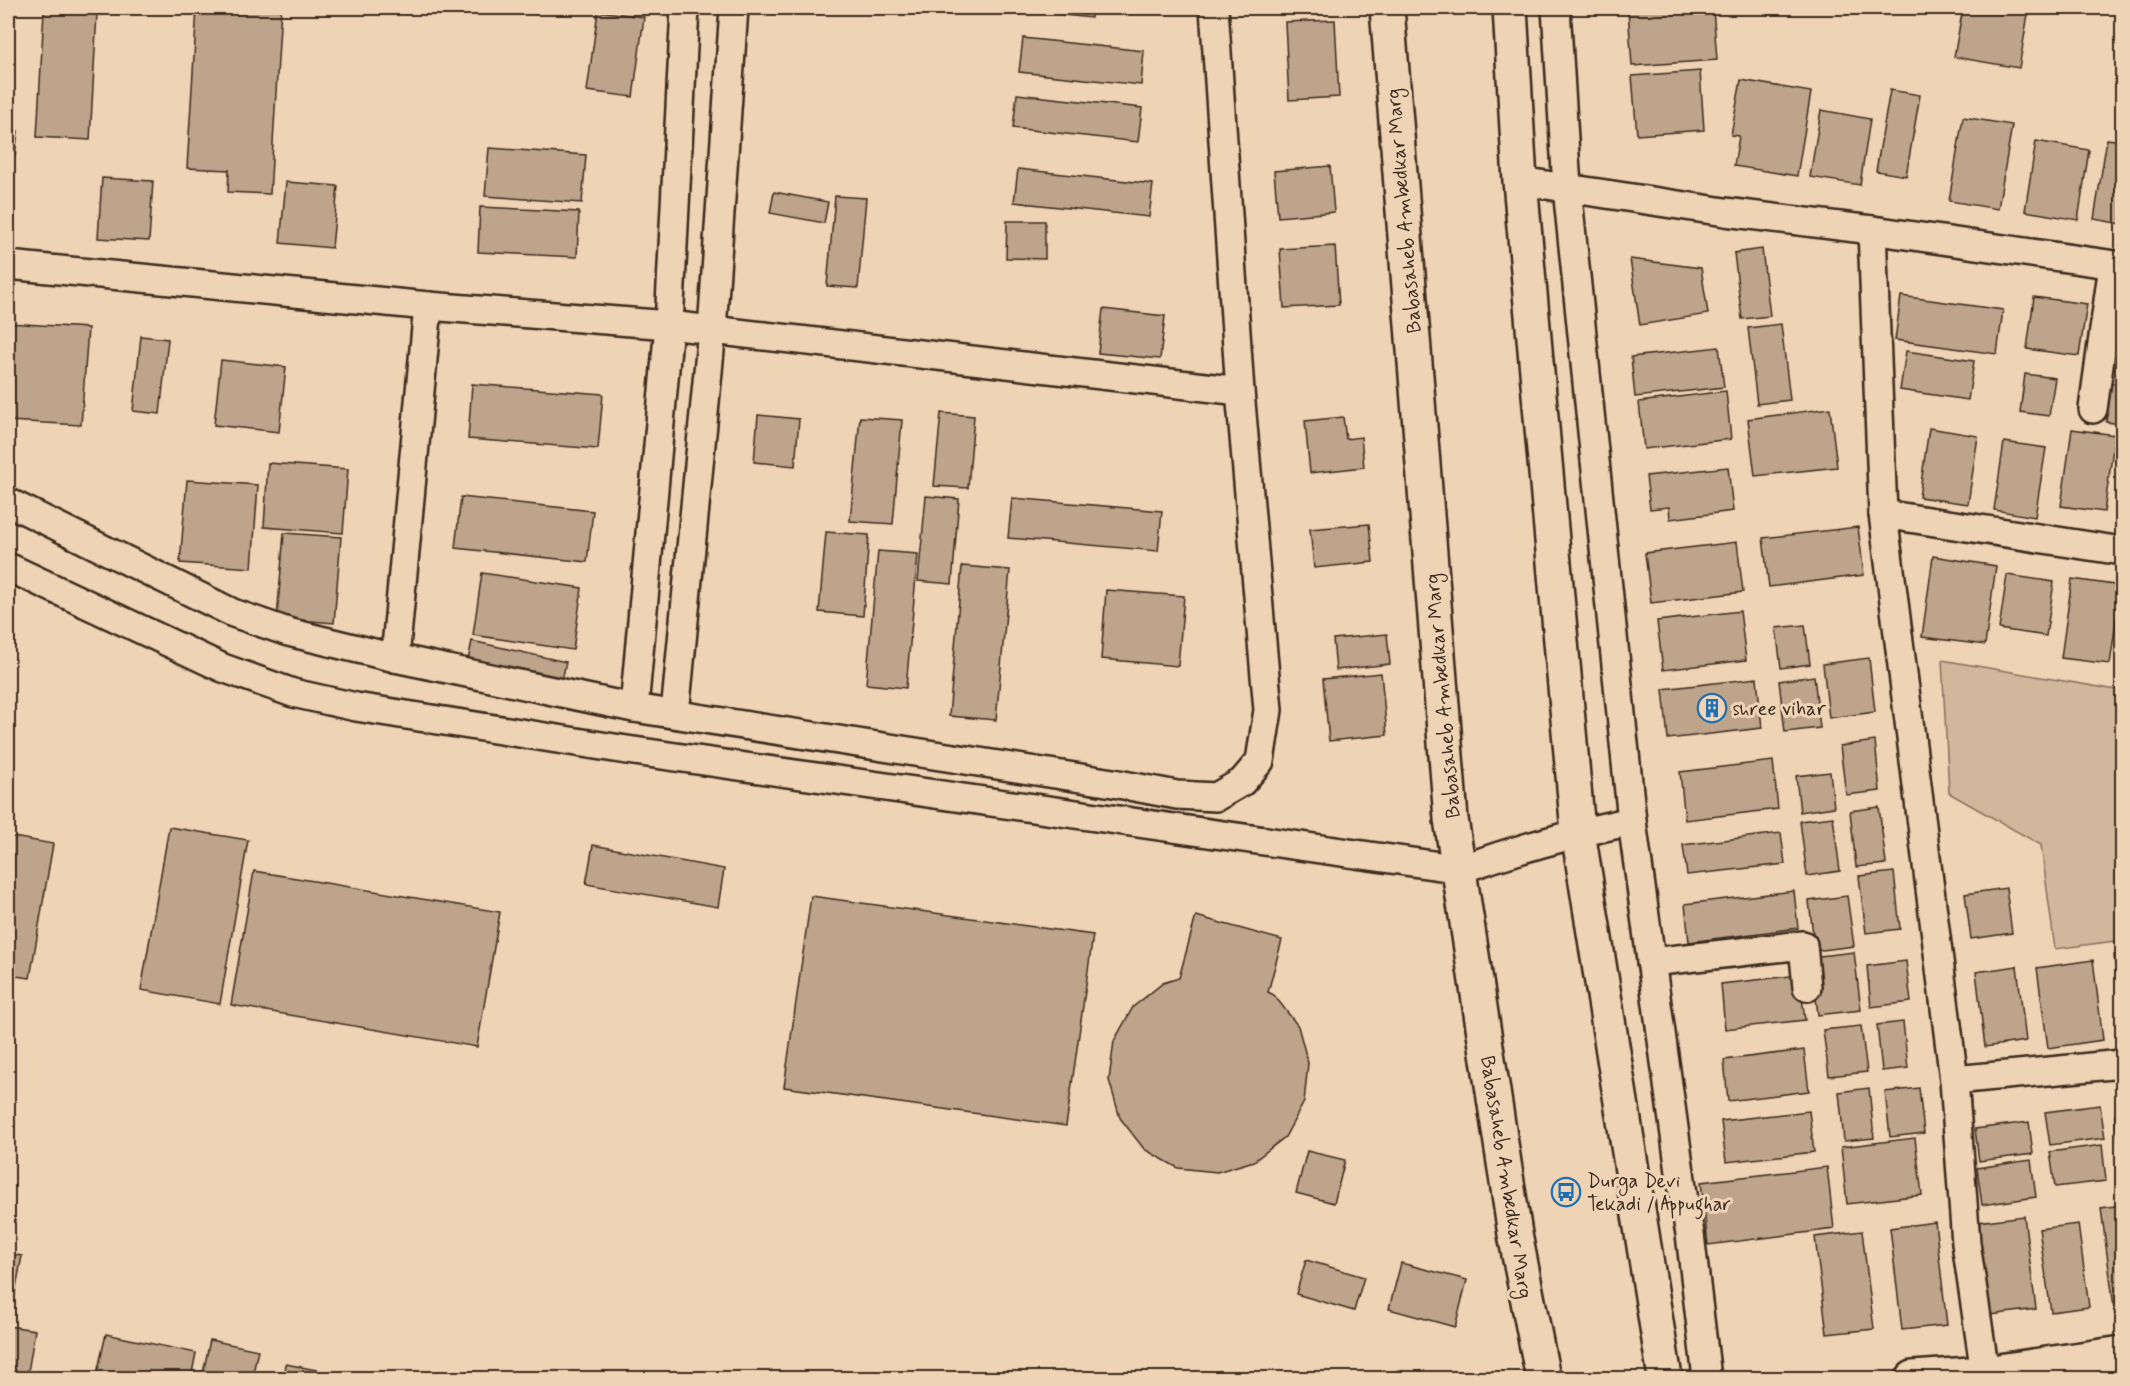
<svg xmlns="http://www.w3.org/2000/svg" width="2130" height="1386" font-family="Mynerve,sans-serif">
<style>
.green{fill:#d1b79c;stroke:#86705d;stroke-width:1.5}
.building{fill:#bda48b;stroke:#3b2a1e;stroke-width:1.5}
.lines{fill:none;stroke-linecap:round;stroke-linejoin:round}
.minor-casing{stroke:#3b2a1e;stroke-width:32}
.primary-casing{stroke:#3b2a1e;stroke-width:38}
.minor{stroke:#efd3b5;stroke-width:27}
.primary{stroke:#efd3b5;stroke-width:33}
.labels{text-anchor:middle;stroke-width:6;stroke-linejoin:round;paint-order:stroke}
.street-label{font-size:20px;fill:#3b2a1e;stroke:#efd3b5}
.poi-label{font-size:20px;fill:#3b2a1e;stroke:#efd3b5;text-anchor:start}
</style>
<rect width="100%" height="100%" fill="#efd3b5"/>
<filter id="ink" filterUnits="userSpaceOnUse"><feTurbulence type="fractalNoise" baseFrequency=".0167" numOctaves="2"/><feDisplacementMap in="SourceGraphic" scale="12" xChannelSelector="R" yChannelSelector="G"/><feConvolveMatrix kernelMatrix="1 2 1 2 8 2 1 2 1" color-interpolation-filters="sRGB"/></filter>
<g filter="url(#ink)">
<polygon class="green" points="1942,660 2122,691 2122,940 2055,949 2041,845 1949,793"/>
<g class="building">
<polygon points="197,8 281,8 270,194 228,192 229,170 187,168"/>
<polygon points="1030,8 1092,8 1091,18 1029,11"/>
<polygon points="1655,8 1713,8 1717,60 1632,66 1628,10"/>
<polygon points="1963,8 2029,8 2019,68 1954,57"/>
<polygon points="44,11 97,13 90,140 37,137"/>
<polygon points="598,11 644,17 633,97 587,91"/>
<polygon points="1335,20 1339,97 1289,100 1285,22"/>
<polygon points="1023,38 1144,51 1141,85 1019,72"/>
<polygon points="1700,71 1704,130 1637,135 1632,76"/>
<polygon points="1741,80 1811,92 1797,176 1734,166 1739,136 1731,135"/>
<polygon points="1890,90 1920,95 1906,176 1876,171"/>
<polygon points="1017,94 1142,108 1138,142 1013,128"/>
<polygon points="1821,110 1870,119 1860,185 1810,177"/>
<polygon points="1963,117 2012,125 1998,209 1949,201"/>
<polygon points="8,130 18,131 15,156 8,155"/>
<polygon points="2107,139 2122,141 2122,224 2094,219"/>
<polygon points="2036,141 2089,150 2078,220 2025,211"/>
<polygon points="489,148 586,155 582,203 485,196"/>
<polygon points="1330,166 1334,212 1278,217 1274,171"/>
<polygon points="1018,169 1153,184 1149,217 1014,202"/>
<polygon points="102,178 153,181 149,241 98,238"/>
<polygon points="286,182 338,186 332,248 280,243"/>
<polygon points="774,192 828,202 824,223 770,213"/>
<polygon points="835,196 866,198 858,288 827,286"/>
<polygon points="480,207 579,212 577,257 478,252"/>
<polygon points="1007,221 1045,221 1045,259 1006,258"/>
<polygon points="1335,246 1339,305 1284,308 1280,249"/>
<polygon points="1762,249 1770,316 1742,319 1734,253"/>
<polygon points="1630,259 1701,268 1708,314 1640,325"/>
<polygon points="1901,296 2003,310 1997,354 1895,340"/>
<polygon points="2034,297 2087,304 2079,356 2027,349"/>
<polygon points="1103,309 1165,316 1160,359 1098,353"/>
<polygon points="8,323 88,328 81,425 8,421"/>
<polygon points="1781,324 1790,400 1757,404 1748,328"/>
<polygon points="141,336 168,339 160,414 133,411"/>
<polygon points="1719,347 1724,387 1635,397 1631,357"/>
<polygon points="1906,351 1974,361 1968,400 1900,390"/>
<polygon points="221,360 286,367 279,432 214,425"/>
<polygon points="2025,374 2055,378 2049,416 2020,412"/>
<polygon points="2111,383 2122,385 2122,424 2106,422"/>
<polygon points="472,384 603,394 598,449 468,439"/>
<polygon points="1726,391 1731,439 1644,449 1639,402"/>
<polygon points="1830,408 1837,467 1755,476 1748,419"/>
<polygon points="941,413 974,416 968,488 934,486"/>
<polygon points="758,415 799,419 795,466 754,462"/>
<polygon points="860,417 902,420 893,524 850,521"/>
<polygon points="1343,417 1346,439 1361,437 1364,467 1310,473 1305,421"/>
<polygon points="1929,428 1978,436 1968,504 1919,497"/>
<polygon points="2072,429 2115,435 2104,512 2061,506"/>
<polygon points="2004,442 2046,448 2035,517 1994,510"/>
<polygon points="268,463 348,469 343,533 264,527"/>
<polygon points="1728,467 1733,511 1670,519 1669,507 1650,509 1646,476"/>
<polygon points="187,480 258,485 252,568 180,563"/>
<polygon points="926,496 959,499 952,584 918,581"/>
<polygon points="461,497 593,511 587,562 455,548"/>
<polygon points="1012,498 1162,511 1158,551 1008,538"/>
<polygon points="1369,524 1373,562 1314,568 1310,529"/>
<polygon points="1858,527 1864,575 1769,587 1763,538"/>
<polygon points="826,532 869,535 863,616 819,612"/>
<polygon points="284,533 341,537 334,623 277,618"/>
<polygon points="1737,542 1743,592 1651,603 1645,553"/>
<polygon points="878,551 918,554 906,688 866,684"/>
<polygon points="1933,556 1996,566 1985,645 1922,637"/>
<polygon points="962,566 1010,570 996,720 949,716"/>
<polygon points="482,573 582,588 573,650 473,635"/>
<polygon points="2007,575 2054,582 2046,636 1999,629"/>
<polygon points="2072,579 2121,586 2110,664 2061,658"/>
<polygon points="1106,590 1184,596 1178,666 1101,659"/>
<polygon points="1740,611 1746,660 1663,670 1657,621"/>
<polygon points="1805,625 1810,664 1781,668 1776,628"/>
<polygon points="1387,634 1390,664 1336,670 1333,639"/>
<polygon points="472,641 566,662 560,690 466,670"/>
<polygon points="1869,658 1875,712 1829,718 1823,664"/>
<polygon points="1381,673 1387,735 1329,741 1323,679"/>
<polygon points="1814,676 1820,728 1785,732 1779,681"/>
<polygon points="1757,678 1762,728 1668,739 1663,689"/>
<polygon points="1875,741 1880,791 1846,795 1840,746"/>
<polygon points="1773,761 1778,809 1685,820 1680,772"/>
<polygon points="1830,772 1834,807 1800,812 1796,776"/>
<polygon points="1879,807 1886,864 1856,867 1850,811"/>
<polygon points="1833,817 1840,871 1807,876 1800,821"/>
<polygon points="169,827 248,840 220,1004 141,990"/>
<polygon points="1781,833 1785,864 1687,875 1683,845"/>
<polygon points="8,836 53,844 30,978 8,975"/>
<polygon points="593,845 724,869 718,907 586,884"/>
<polygon points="254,871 500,912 477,1047 231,1005"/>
<polygon points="1894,872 1900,929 1866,933 1859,876"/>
<polygon points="2006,888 2012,933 1971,939 1965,894"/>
<polygon points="1794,891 1798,928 1689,942 1685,904"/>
<polygon points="811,896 1093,935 1066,1126 784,1087"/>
<polygon points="1847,896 1854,946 1815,951 1809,901"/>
<polygon points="1196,916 1282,940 1268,992 1274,995 1298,1026 1308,1063 1304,1102 1285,1137 1254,1161 1217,1172 1178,1168 1144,1149 1120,1118 1109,1080 1114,1041 1133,1007 1163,983 1179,978"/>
<polygon points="1854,952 1861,1010 1818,1015 1811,957"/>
<polygon points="2122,954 2122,1021 2114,955"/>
<polygon points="2093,960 2103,1040 2048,1048 2037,968"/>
<polygon points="1906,961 1911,1002 1871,1007 1867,966"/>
<polygon points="2017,966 2026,1041 1985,1047 1976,972"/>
<polygon points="1799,975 1805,1020 1725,1029 1721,984"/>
<polygon points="1903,1022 1908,1068 1882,1071 1877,1025"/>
<polygon points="1861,1026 1867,1072 1829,1076 1823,1030"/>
<polygon points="1804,1050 1809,1091 1728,1101 1724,1060"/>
<polygon points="1869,1088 1874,1138 1844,1141 1839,1092"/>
<polygon points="1919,1088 1924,1133 1890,1137 1885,1092"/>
<polygon points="2100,1105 2105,1138 2050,1145 2045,1112"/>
<polygon points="1809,1111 1814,1152 1726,1162 1721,1121"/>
<polygon points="2122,1114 2122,1169 2115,1115"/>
<polygon points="2029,1122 2033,1154 1979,1161 1975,1129"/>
<polygon points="1915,1138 1922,1195 1847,1204 1841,1147"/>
<polygon points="2102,1145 2106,1181 2055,1187 2050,1152"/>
<polygon points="1307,1151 1345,1160 1334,1203 1296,1193"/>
<polygon points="2031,1160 2036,1197 1982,1205 1977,1168"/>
<polygon points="1827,1167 1834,1229 1708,1245 1701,1182"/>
<polygon points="2122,1205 2122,1314 2115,1315 2101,1208"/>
<polygon points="2024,1216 2036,1309 1983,1316 1970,1223"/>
<polygon points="1935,1222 1947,1325 1902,1330 1890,1228"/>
<polygon points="2078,1224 2089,1307 2051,1312 2039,1229"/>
<polygon points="1862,1231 1874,1329 1827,1334 1815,1237"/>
<polygon points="8,1254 22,1256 14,1298 8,1297"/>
<polygon points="1306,1260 1364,1277 1354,1311 1296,1294"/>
<polygon points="1401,1263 1467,1280 1455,1327 1389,1309"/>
<polygon points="8,1326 35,1330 27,1378 8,1378"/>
<polygon points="106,1334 196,1353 191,1378 96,1378"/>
<polygon points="210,1340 258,1350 252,1378 202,1378"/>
<polygon points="286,1364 327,1372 326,1378 284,1378"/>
</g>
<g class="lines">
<g class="minor-casing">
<g id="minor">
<polyline points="1556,8 1567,188 1632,821 1684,1201 1690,1234 1707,1378"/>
<polyline points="1520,181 1725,212 1872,230 2122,266"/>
<polyline points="1872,230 1883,514 1954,1080 1966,1243 1985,1373"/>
<polyline points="8,265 428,306 669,325 1240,391"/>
<polyline points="2093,409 2113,265"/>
<polyline points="8,502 233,613 288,632 395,658 634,708 1113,783 1177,795 1216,797 1242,782 1260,761 1268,710 1240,391 1214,8"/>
<polyline points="1883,514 2122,551"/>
<path d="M8 567 223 668 293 693 356 707 627 750 1461 869C1517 849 1574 833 1632 821"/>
<polyline points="395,658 428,306"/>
<polyline points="634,708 669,325 685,8"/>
<polyline points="675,714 712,330 734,8"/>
<polyline points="1651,962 1803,945 1807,987"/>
<polyline points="1954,1080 2122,1064"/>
</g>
</g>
<g class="primary-casing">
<g id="primary">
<polyline points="1387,8 1451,819 1515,1234 1543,1378"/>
<polyline points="1510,8 1520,181 1578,832 1665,1378"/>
<polyline points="1913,1378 1985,1373 2122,1353"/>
</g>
</g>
<use href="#minor" class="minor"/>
<use href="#primary" class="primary"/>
</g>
</g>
<defs>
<g id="building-ring" transform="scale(1.5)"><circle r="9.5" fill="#efd3b5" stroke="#1f6fb2" stroke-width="1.5"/><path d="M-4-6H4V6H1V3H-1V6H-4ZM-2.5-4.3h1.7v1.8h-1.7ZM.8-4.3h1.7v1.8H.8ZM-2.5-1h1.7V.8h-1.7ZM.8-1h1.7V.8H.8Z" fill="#1f6fb2"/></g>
<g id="bus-ring" transform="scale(1.5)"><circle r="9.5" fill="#efd3b5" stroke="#1f6fb2" stroke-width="1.5"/><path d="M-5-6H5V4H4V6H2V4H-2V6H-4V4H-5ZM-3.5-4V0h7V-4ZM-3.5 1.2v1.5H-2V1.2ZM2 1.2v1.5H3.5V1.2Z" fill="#1f6fb2"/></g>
</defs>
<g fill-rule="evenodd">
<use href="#building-ring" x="1712" y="708"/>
<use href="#bus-ring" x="1566" y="1192"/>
</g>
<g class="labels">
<g class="street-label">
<text transform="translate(1403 211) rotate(-95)" y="7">Babasaheb Ambedkar Marg</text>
<text transform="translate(1442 696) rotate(-95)" y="7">Babasaheb Ambedkar Marg</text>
<text transform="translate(1507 1177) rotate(81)" y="7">Babasaheb Ambedkar Marg</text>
</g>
<g class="poi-label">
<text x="1733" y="715">shree vihar</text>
<text x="1587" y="1187">Durga Devi<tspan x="1587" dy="23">Tekadi / Appughar</tspan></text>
</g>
</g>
<rect width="2130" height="1386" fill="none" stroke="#efd3b5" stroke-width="30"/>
<rect x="15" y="15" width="2100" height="1356" fill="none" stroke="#3b2a1e" stroke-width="2" filter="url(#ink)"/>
</svg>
